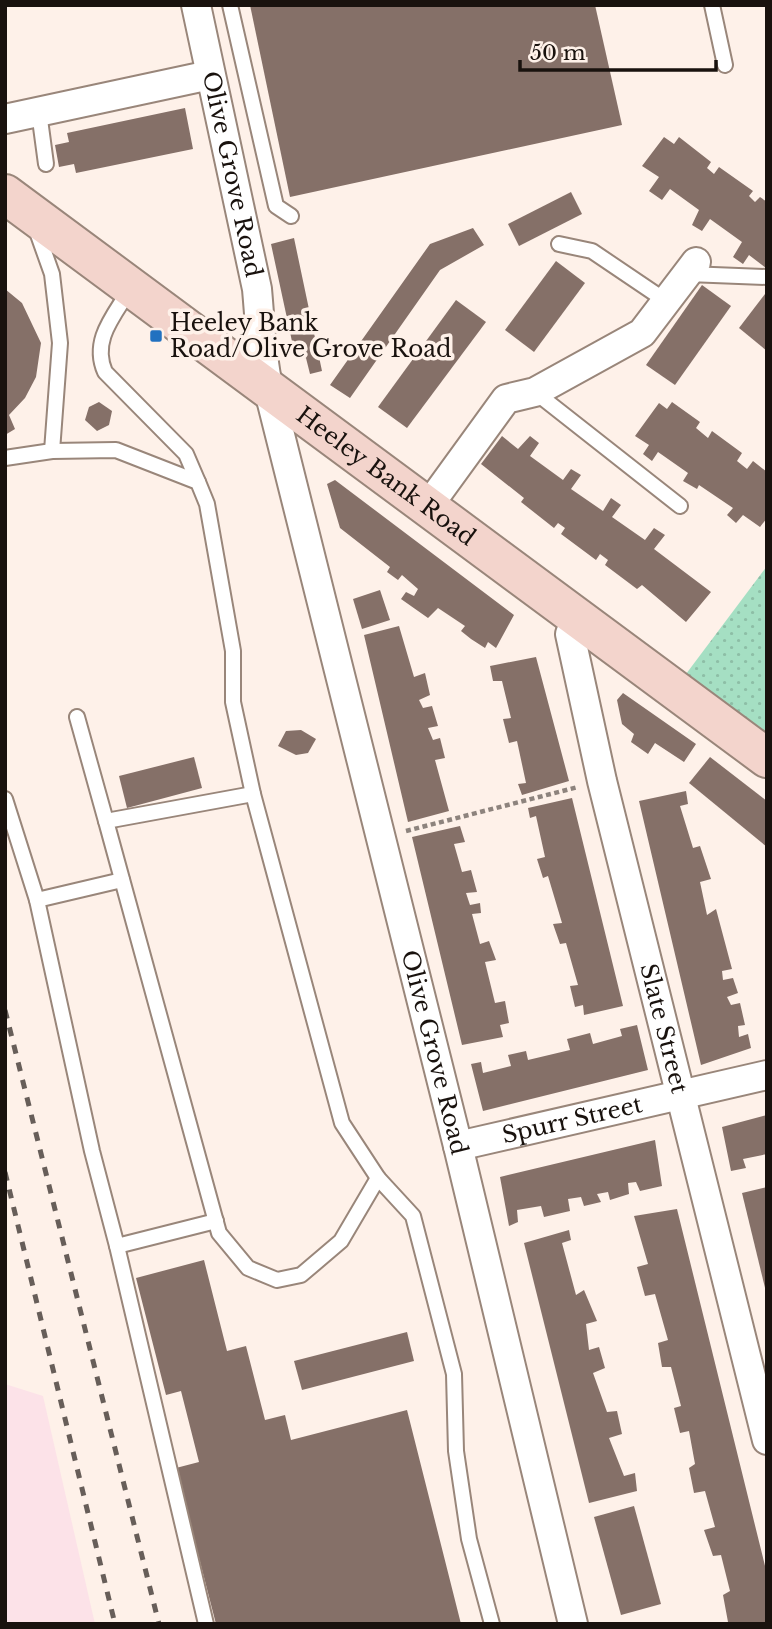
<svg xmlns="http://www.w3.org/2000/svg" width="772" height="1629" font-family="'Libre Baskerville',serif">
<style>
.commercial{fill:#fce2e8}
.grass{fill:url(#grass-dots)}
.building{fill:#857068}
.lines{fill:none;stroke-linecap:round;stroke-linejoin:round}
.lane-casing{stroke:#99867a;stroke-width:18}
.street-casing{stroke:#99867a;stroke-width:32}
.secondary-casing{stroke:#99867a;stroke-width:42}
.path{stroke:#8d837d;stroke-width:4.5;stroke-dasharray:5 3.5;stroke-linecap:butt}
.lane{stroke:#fff;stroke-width:14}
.street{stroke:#fff;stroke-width:28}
.secondary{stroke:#f3d4cc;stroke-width:38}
.rail{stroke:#675e59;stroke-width:5;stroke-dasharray:9 9;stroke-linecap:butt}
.poi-dot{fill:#2171c0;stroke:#fef1e9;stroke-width:2.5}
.labels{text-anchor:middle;stroke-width:7;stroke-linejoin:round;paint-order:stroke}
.street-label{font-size:23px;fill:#19120e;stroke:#fef1e9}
.poi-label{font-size:23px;fill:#19120e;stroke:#fef1e9;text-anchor:start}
</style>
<defs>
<pattern id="grass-dots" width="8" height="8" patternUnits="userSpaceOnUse" patternTransform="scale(1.75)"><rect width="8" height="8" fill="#a5dfc3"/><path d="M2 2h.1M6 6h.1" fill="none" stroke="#8dbea6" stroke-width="1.8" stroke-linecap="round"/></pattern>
</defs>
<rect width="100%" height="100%" fill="#fef1e9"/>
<polygon class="commercial" points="5,1384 43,1396 95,1624 5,1624"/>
<polygon class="grass" points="767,566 767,742 683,678"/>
<g class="building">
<polygon points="250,5 595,5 622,125 290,197"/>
<polygon points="185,108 193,149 76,173 74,164 59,167 55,145 69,142 67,133"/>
<polygon points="664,137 674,144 679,137 711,162 707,168 714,174 719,167 753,191 749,196 755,202 760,197 767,202 766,268 749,255 743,264 733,257 742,242 710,219 702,231 692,225 699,210 670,189 662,200 649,191 659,177 642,166"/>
<polygon points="571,192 582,214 519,246 508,224"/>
<polygon points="473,228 484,245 440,270 350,398 330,385 430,244"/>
<polygon points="294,238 322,371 310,374 306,358 296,360 271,244"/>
<polygon points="556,261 585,283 534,352 505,330"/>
<polygon points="702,285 731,306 675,385 646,365"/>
<polygon points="5,289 22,303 41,343 36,377 25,398 9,415 15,429 5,435"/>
<polygon points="765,294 767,295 767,351 739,328"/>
<polygon points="456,300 486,322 407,428 378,407"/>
<polygon points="99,402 112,411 109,425 97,431 85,420 89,407"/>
<polygon points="672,402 700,422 696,428 708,438 712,431 742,453 737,461 747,469 753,461 767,472 767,518 760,527 743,515 736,523 727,515 733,508 699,485 697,489 683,481 688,473 658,452 652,461 643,454 649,445 635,436 659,403 667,409"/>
<polygon points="502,436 518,449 530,436 539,443 530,456 563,480 571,469 581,475 571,489 603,511 611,498 621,505 612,517 645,540 654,528 665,535 654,549 711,592 686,622 642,585 637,589 605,565 608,560 600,554 596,560 561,534 565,528 558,523 554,528 521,502 524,498 481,464"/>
<polygon points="335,480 514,615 496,648 488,642 485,648 471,639 461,631 465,626 438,608 428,618 401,599 406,592 414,596 418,589 402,575 398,580 387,572 390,567 340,528 327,484"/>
<polygon points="380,590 390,620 362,629 353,599"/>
<polygon points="399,626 414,677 425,673 430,695 419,700 423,708 432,706 438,726 428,728 433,740 440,738 445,758 435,760 449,811 408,822 364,635"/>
<polygon points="536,657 569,781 522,795 518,784 526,783 517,741 509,743 503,719 511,718 502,681 493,681 490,666"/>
<polygon points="623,693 696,744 684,762 655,743 648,754 631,742 634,734 622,724 617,700"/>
<polygon points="301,730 316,739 308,753 296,755 278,746 286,731"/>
<polygon points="194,757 202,788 127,808 119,776"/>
<polygon points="710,757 767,801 767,847 689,783"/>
<polygon points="686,791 688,804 680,806 693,848 700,846 711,879 700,882 707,915 716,909 732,969 722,971 723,980 733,978 738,993 727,997 731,1005 740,1003 745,1025 738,1026 739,1037 748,1034 751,1048 701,1065 639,801"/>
<polygon points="572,798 623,1006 584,1015 583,1005 575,1007 570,986 578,985 566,943 560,944 553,924 562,923 548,876 543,878 537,859 545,857 536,816 530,818 528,808"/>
<polygon points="460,826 465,842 454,844 462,872 471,870 477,892 466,893 470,905 480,903 481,913 472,914 480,944 489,941 496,960 485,962 495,1003 505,1001 509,1023 500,1025 503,1037 462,1045 412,837"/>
<polygon points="637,1025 648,1070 483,1111 471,1064 481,1062 483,1073 511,1066 508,1055 526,1051 528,1060 570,1050 567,1039 590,1033 593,1044 622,1036 620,1029"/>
<polygon points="767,1115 767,1154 743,1159 746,1168 731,1171 722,1127"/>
<polygon points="655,1140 662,1186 640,1191 636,1182 628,1183 629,1194 610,1200 608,1192 597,1194 601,1202 584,1206 581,1197 568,1199 570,1211 544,1217 541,1206 517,1210 518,1222 509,1226 500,1177"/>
<polygon points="767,1187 767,1292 766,1292 742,1193"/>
<polygon points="677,1209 767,1574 767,1624 728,1622 723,1595 730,1591 721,1555 713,1556 704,1530 715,1527 705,1491 694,1493 689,1468 695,1464 689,1431 680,1433 674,1408 681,1406 671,1367 662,1367 658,1343 668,1340 655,1294 645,1296 637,1267 648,1264 634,1216"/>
<polygon points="569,1230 571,1240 562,1243 576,1295 584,1290 597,1321 586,1324 589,1350 599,1347 605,1368 593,1373 607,1412 617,1411 622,1434 609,1438 624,1476 635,1473 637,1491 589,1503 524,1243"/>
<polygon points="204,1260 227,1351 246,1346 265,1420 285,1415 291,1440 407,1410 461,1624 216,1624 176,1468 199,1462 181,1391 166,1395 136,1278"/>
<polygon points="407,1332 414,1361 302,1390 294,1361"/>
<polygon points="634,1506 661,1604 621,1615 594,1517"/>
</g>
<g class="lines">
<g class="lane-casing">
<g id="lane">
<polyline points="230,5 276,206 291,216"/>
<polyline points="712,5 725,65"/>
<polyline points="39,112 46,164"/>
<polyline points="36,229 52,274 60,343 52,451"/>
<polyline points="559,244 592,251 666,301"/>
<polyline points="688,274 767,277"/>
<path d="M130 289C114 316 91 340 105 372L186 454 198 482"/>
<polyline points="535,392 680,506"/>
<polyline points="5,458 52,451 116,450 198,482 207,504 233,651 233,702 253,794 342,1123 378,1178 413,1216 454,1374 456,1451 469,1539 492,1624"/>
<polyline points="77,717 106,821"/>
<polyline points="253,794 106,821 219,1233 248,1268 277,1280 301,1275 341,1241 378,1178"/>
<polyline points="5,799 37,900"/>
<polyline points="122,880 37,900 92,1151 117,1246 216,1221"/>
<polyline points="117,1246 206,1624"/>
</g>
</g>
<g class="street-casing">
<g id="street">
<path id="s1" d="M196 5 257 289C260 322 261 354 268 386"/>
<polyline points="5,119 210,75"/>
<path id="s2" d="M268 387 458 1146 573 1624"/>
<polyline points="429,505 506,399 535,392 642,333 696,262"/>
<path id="s3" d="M577 616 570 634 602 781 767 1440"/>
<path id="s4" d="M458 1146 767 1075"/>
</g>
</g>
<g class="secondary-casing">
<g id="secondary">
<path id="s5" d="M5 194 767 758"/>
</g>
</g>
<polyline class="path" points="406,831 578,787"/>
<use href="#lane" class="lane"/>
<use href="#street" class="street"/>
<use href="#secondary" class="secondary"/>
<g class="rail">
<polyline points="5,1010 159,1624"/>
<polyline points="5,1172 115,1624"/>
</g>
</g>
<rect class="poi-dot" x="149" y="329" width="14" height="14" rx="3.5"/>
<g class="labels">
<g class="street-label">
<text dy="8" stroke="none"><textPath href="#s1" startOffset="173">Olive Grove Road</textPath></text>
<text dy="8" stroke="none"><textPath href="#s5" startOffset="474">Heeley Bank Road</textPath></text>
<text dy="8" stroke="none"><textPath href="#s3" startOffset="425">Slate Street</textPath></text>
<text dy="8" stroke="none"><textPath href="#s2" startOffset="686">Olive Grove Road</textPath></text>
<text dy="8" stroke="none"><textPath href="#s4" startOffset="117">Spurr Street</textPath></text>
</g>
<g class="poi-label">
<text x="170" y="331">Heeley Bank<tspan x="170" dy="26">Road/Olive Grove Road</tspan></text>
</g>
</g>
<rect width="772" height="1629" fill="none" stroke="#19120e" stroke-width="14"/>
<path d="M520 60v10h196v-10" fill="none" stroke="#19120e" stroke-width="3.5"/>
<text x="530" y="60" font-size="21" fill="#19120e" stroke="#fef1e9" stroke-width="5" paint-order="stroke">50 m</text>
</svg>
